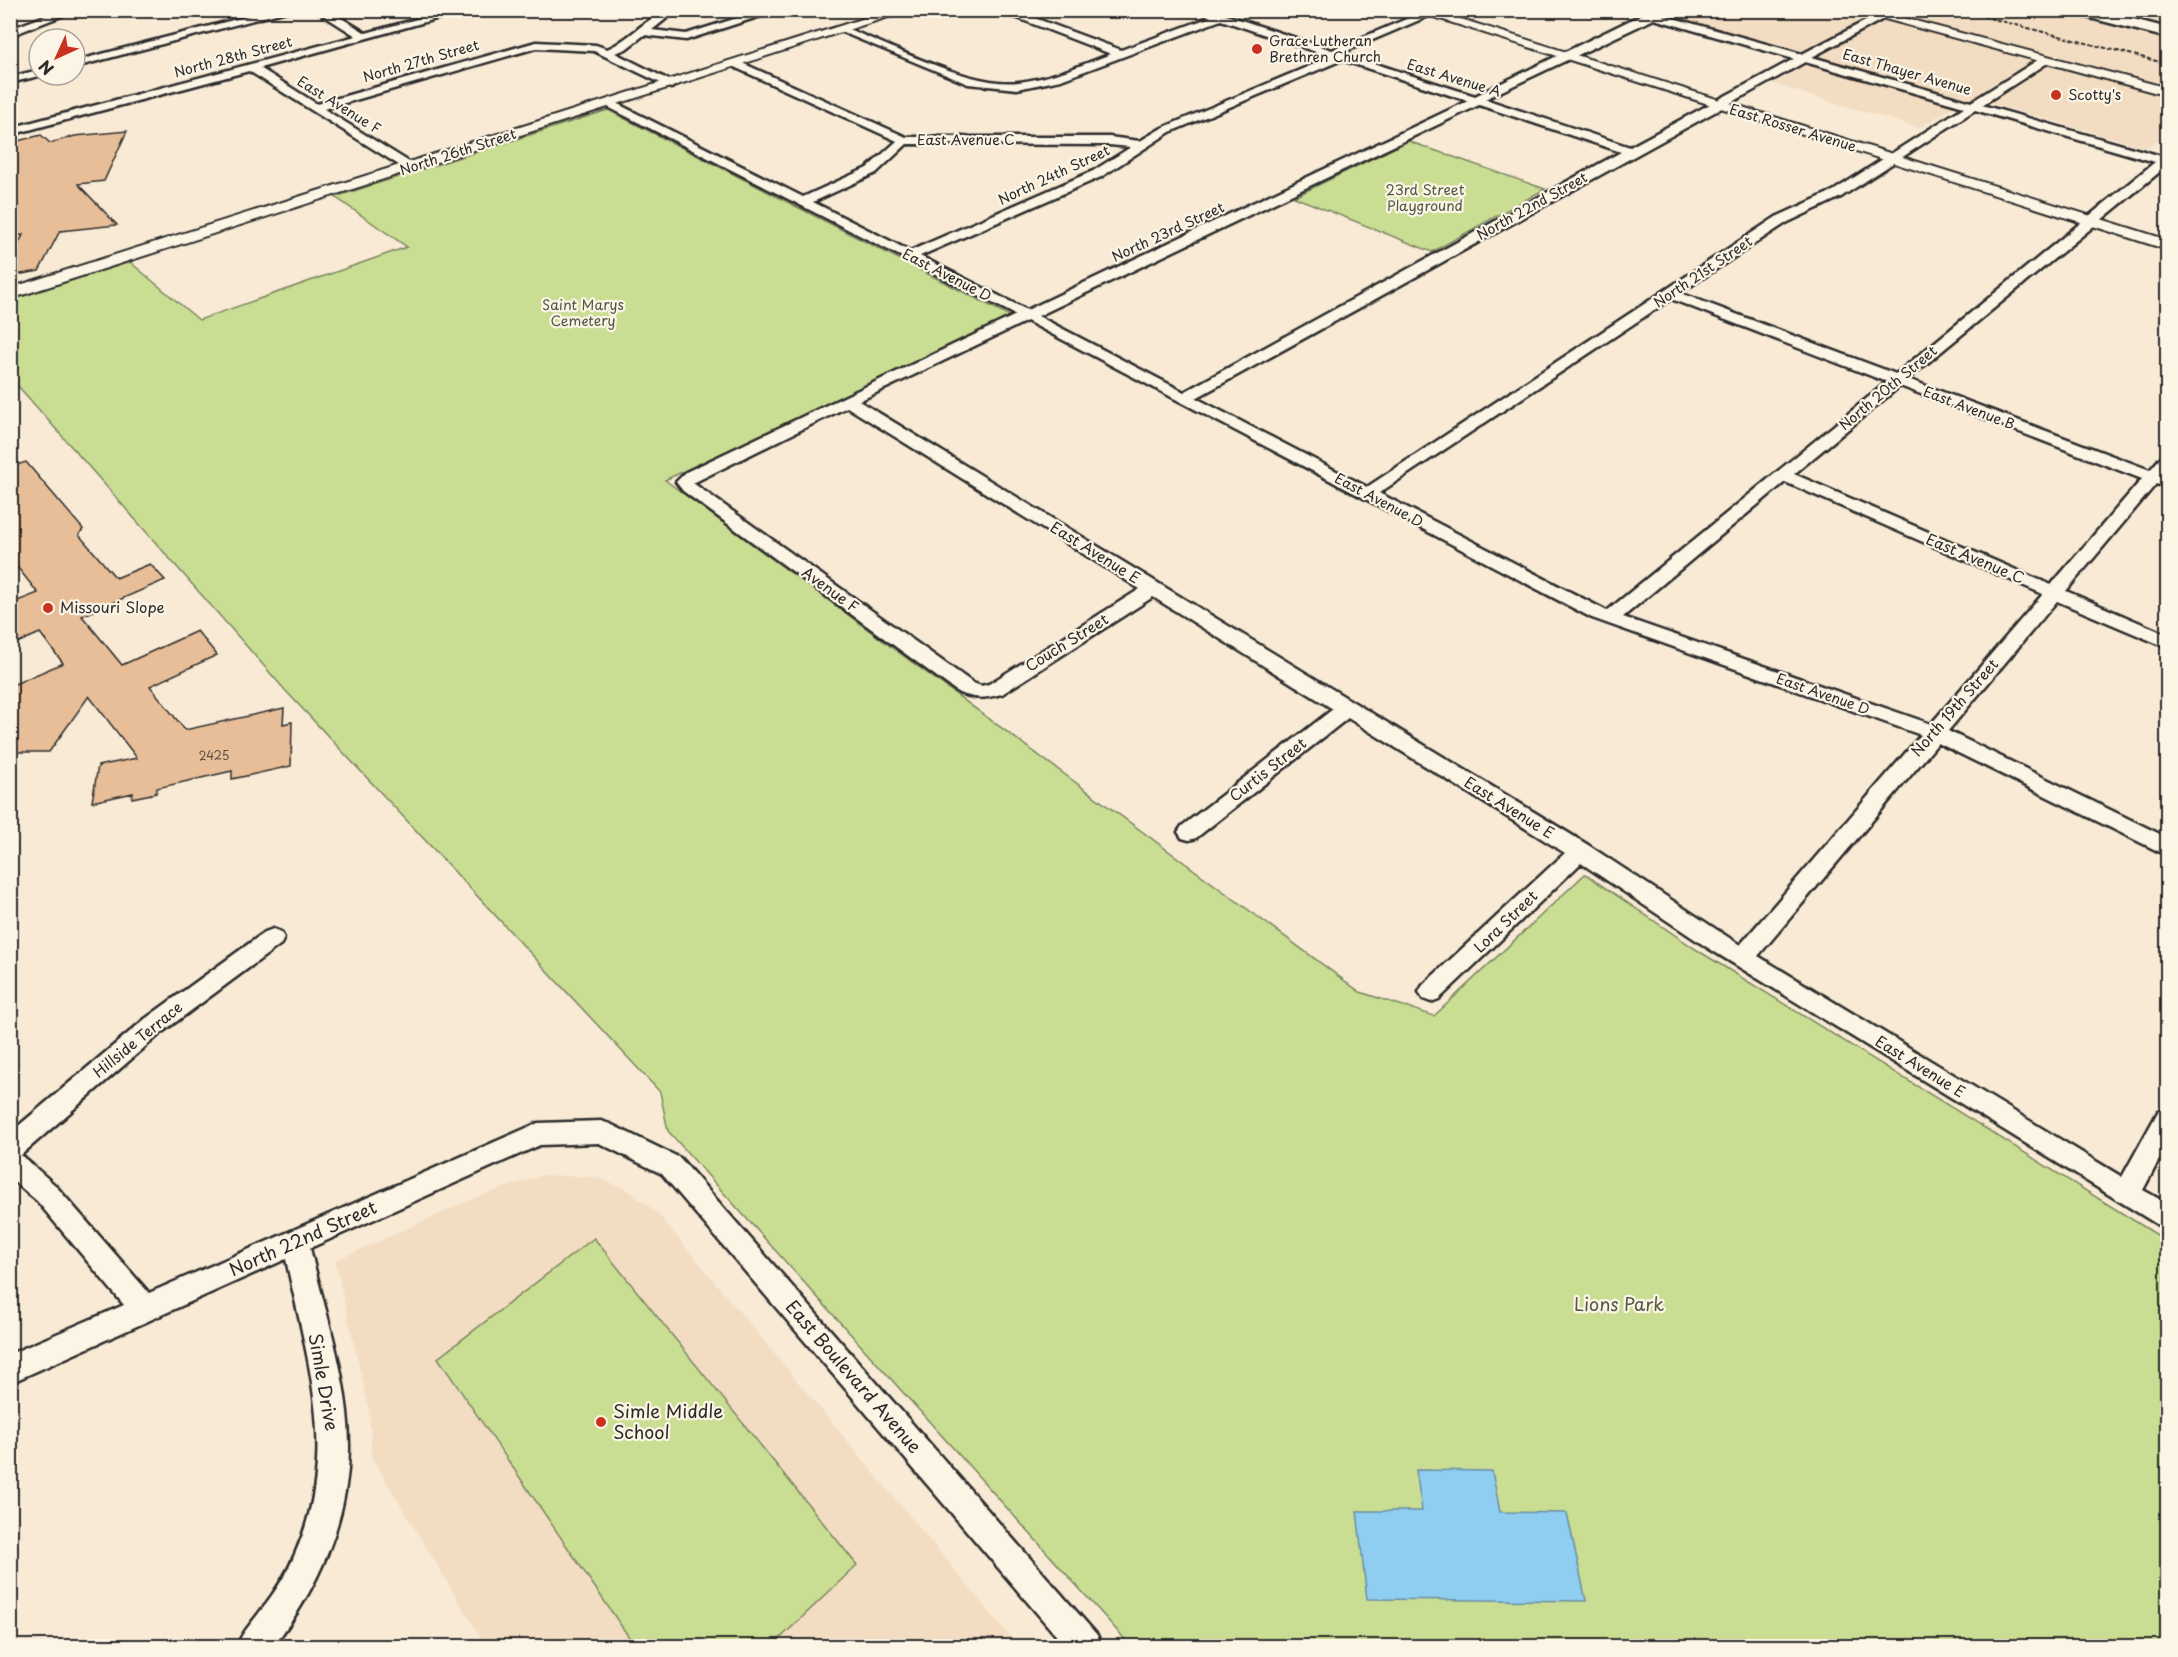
<svg xmlns="http://www.w3.org/2000/svg" width="2178" height="1657" font-family="'Playpen Sans',sans-serif">
<style>
.built{fill:#f3ddc2}
.green{fill:#c9de93;stroke:#7a845f;stroke-width:1.5}
.water{fill:#90cef1;stroke:#688da2;stroke-width:1.5}
.building{fill:#e7be97;stroke:#2b2b2b;stroke-width:1.5}
.lines{fill:none;stroke-linecap:round;stroke-linejoin:round}
.minor-casing{stroke:#2b2b2b;stroke-width:5}
.tertiary-casing{stroke:#2b2b2b;stroke-width:4}
.primary-casing{stroke:#2b2b2b;stroke-width:5}
.minor{fill:#fcf5e5;fill-rule:evenodd}
.tertiary{fill:#fcf5e5;fill-rule:evenodd}
.primary{fill:#fcf5e5;fill-rule:evenodd}
.rail{stroke:#2b2b2b;stroke-width:2;stroke-dasharray:4.5 2;stroke-linecap:butt}
.poi-dot{fill:#c8321e;stroke:#fcf5e5;stroke-width:2}
.labels{text-anchor:middle;stroke-width:4.5;stroke-linejoin:round;paint-order:stroke}
.number-label{font-size:12px;fill:#5a5046}
.far-poi-label{font-size:14px;fill:#2b2b2b;stroke:#fcf5e5;text-anchor:start}
.far-street-label{font-size:14px;fill:#2b2b2b;stroke:#fcf5e5}
.far-park-label{font-size:14px;fill:#525845;stroke:#fcf5e5}
.street-label{font-size:15px;fill:#2b2b2b;stroke:#fcf5e5}
.poi-label{font-size:15px;fill:#2b2b2b;stroke:#fcf5e5;text-anchor:start}
.near-street-label{font-size:18px;fill:#2b2b2b;stroke:#fcf5e5}
.near-park-label{font-size:18px;fill:#525845;stroke:#fcf5e5}
.near-poi-label{font-size:18px;fill:#2b2b2b;stroke:#fcf5e5;text-anchor:start}
</style>
<rect width="100%" height="100%" fill="#f8ead5"/>
<filter id="ink" filterUnits="userSpaceOnUse"><feTurbulence type="fractalNoise" baseFrequency=".0167" numOctaves="2"/><feDisplacementMap in="SourceGraphic" scale="12" xChannelSelector="R" yChannelSelector="G"/><feConvolveMatrix kernelMatrix="1 2 1 2 8 2 1 2 1" color-interpolation-filters="sRGB"/></filter>
<g filter="url(#ink)">
<g class="built">
<polygon points="1653,11 2167,11 2167,133 2147,148 1969,97 1919,128 1773,84 1823,55 1780,46"/>
<polygon points="542,1175 593,1177 627,1189 658,1214 1018,1646 486,1646 372,1458 369,1410 335,1261 479,1196"/>
</g>
<g class="green">
<polygon points="608,110 1012,317 665,480 1360,992 1434,1016 1585,874 1697,950 2167,1241 2167,1646 1131,1646 668,1131 660,1092 285,690 11,378 10,300 130,262 199,320 407,247 335,197"/>
<polygon points="1408,141 1545,189 1432,252 1294,197"/>
<polygon points="594,1238 857,1565 772,1646 635,1646 438,1358"/>
</g>
<polygon class="water" points="1416,1470 1492,1471 1500,1512 1567,1513 1586,1601 1367,1599 1357,1511 1422,1511"/>
<g class="building">
<polygon points="127,131 104,181 78,184 117,225 60,231 39,271 10,276 10,259 23,235 10,236 10,143 41,135 50,143 75,136"/>
<polygon points="26,462 83,529 79,535 116,578 150,564 165,580 82,616 122,665 197,631 217,655 150,686 185,730 284,708 283,724 292,722 291,766 232,779 232,771 157,788 156,793 132,798 133,793 92,802 98,766 137,758 89,696 49,752 10,752 10,686 63,663 40,633 10,646 10,604 38,593 10,558 10,467"/>
</g>
<g class="lines">
<g class="minor-casing">
<g id="minor">
<polygon points="61,10 77,10 10,36 10,29"/>
<polygon points="272,10 291,10 75,67 75,61"/>
<path d="M315 10H328L366 33 450 10H468L260 68 317 104 536 42 596 45 607 49C631 40 651 10 677 10L652 30 686 34 763 10H780L686 40 644 35 626 49 615 53 675 83 676 85 671 88 594 51 536 48 324 109 414 165V171L410 172 249 71 10 135V128L356 36Z"/>
<path d="M997 10H1013L1121 50 1211 17 1195 10H1211L1332 50 1428 10H1443L1342 53 1475 96 1649 11 1669 10 1662 15 1802 54 1881 13 1886 16 1885 18 1812 57 1971 102 2041 58H2049V62L1982 105 2161 156 2168 154V165L1908 379 2150 470 2162 456 2168 454V470L2163 475 2168 477V488L2156 484 2066 591 2168 635V648L2057 601 1948 731 2168 838V856L1938 743 1758 956 2122 1177 2159 1110 2168 1107V1143L2143 1190 2168 1204V1231L1705 946 1581 863 1439 999 1431 1002 1423 999 1419 992 1423 985 1565 853 1348 718 1196 838 1189 840 1182 838 1178 832 1182 826 1333 709 1153 597 1002 694C982 699 978 699 959 693L683 491 676 482 686 472 1016 315 606 106V102H614L803 197 867 168 897 141 732 66V62H740L906 137H1109L1140 141 1162 128 1331 57 1221 20 1061 80 1017 89 968 84 837 30 846 28C891 46 972 88 1019 82 1052 78 1081 65 1111 54ZM1654 19 1794 59 1630 147 1485 99ZM1342 60 1468 101 1027 310 920 256 1101 177 1170 132ZM1805 62 1964 107 1833 191 1776 217 1367 487 1196 398ZM1479 105 1621 152 1184 392 1038 316ZM1975 110 2155 162 1896 374 1680 293 1786 223 1841 197ZM907 144 1109 145 1131 147 1093 171 910 251 813 202 876 173ZM1671 299 1887 382 1607 611 1379 493ZM1027 321 1592 618 1921 735 1740 945 1588 845 859 401ZM1900 386 2142 479 2051 585 1794 474ZM847 407 1140 589 989 684 981 686 973 683 693 483ZM1785 482 2043 594 1931 724 1623 617Z"/>
<polygon points="39,70 39,75 43,75 10,83 10,77"/>
<path d="M273 929 281 932 284 938 281 944 161 1033 21 1155 55 1185 149 1293 538 1123 601 1121 610 1124 680 1158 1097 1635 1102 1646H1065L662 1174 599 1143 540 1145 310 1248C325 1313 350 1382 349 1450 348 1521 317 1591 273 1646H237C242 1632 253 1622 262 1609 275 1592 287 1574 295 1554 340 1454 307 1360 286 1259L10 1383V1354L124 1305 37 1201 10 1178V1133L145 1019 265 932Z"/>
</g>
</g>
<g class="tertiary-casing">
<g id="tertiary">
<polygon points="890,10 910,10 10,299 10,288"/>
<polygon points="1412,10 1432,10 2168,240 2168,250"/>
<polygon points="1852,10 1874,10 2168,88 2168,96"/>
</g>
</g>
<g class="primary-casing">
<polygon id="primary" points="2070,10 2098,10 2168,28 2168,38 2071,13"/>
</g>
<use href="#minor" class="minor"/>
<use href="#tertiary" class="tertiary"/>
<use href="#primary" class="primary"/>
<polyline class="rail" points="1958,10 2168,64"/>
</g>
</g>
<g class="poi-dot">
<circle cx="1257" cy="49" r="6"/>
<circle cx="2056" cy="95" r="6"/>
<circle cx="48" cy="608" r="6"/>
<circle cx="601" cy="1422" r="6"/>
</g>
<g class="labels">
<g class="number-label">
<text x="214" y="760">2425</text>
</g>
<g class="far-poi-label">
<text x="1269" y="46">Grace Lutheran<tspan x="1269" dy="16">Brethren Church</tspan></text>
<text x="2068" y="100">Scotty's</text>
</g>
<g class="far-street-label">
<text transform="translate(233 57) rotate(-15)" y="5">North 28th Street</text>
<text transform="translate(421 61) rotate(-16)" y="5">North 27th Street</text>
<text transform="translate(1907 72) rotate(16)" y="5">East Thayer Avenue</text>
<text transform="translate(1454 78) rotate(17)" y="5">East Avenue A</text>
<text transform="translate(339 105) rotate(32)" y="5">East Avenue F</text>
<text transform="translate(1793 128) rotate(17)" y="5">East Rosser Avenue</text>
<text x="966" y="145">East Avenue C</text>
<text transform="translate(458 152) rotate(-18)" y="5">North 26th Street</text>
<text transform="translate(1054 175) rotate(-25)" y="5">North 24th Street</text>
<text transform="translate(1532 206) rotate(-29)" y="5">North 22nd Street</text>
<text transform="translate(1168 232) rotate(-25)" y="5">North 23rd Street</text>
<text transform="translate(1703 272) rotate(-34)" y="5">North 21st Street</text>
<text transform="translate(947 275) rotate(27)" y="5">East Avenue D</text>
<text transform="translate(1888 388) rotate(-40)" y="5">North 20th Street</text>
<text transform="translate(1969 408) rotate(21)" y="5">East Avenue B</text>
<text transform="translate(1379 500) rotate(28)" y="5">East Avenue D</text>
<text transform="translate(1823 694) rotate(19)" y="5">East Avenue D</text>
</g>
<g class="far-park-label">
<text x="1425" y="195">23rd Street<tspan x="1425" dy="16">Playground</tspan></text>
<text x="583" y="310">Saint Marys<tspan x="583" dy="16">Cemetery</tspan></text>
</g>
<g class="street-label">
<text transform="translate(1095 553) rotate(32)" y="5">East Avenue E</text>
<text transform="translate(1975 559) rotate(23)" y="5">East Avenue C</text>
<text transform="translate(830 590) rotate(36)" y="5">Avenue F</text>
<text transform="translate(1067 643) rotate(-32)" y="5">Couch Street</text>
<text transform="translate(1955 708) rotate(-49)" y="5">North 19th Street</text>
<text transform="translate(1268 770) rotate(-38)" y="5">Curtis Street</text>
<text transform="translate(1509 808) rotate(32)" y="5">East Avenue E</text>
<text transform="translate(1506 922) rotate(-44)" y="5">Lora Street</text>
<text transform="translate(138 1040) rotate(-39)" y="5">Hillside Terrace</text>
<text transform="translate(1920 1067) rotate(32)" y="5">East Avenue E</text>
</g>
<g class="poi-label">
<text x="60" y="613">Missouri Slope</text>
</g>
<g class="near-street-label">
<text transform="translate(303 1239) rotate(-24)" y="6">North 22nd Street</text>
<text transform="translate(853 1377) rotate(49)" y="6">East Boulevard Avenue</text>
<text transform="translate(323 1382) rotate(80)" y="6">Simle Drive</text>
</g>
<g class="near-park-label">
<text x="1619" y="1311">Lions Park</text>
</g>
<g class="near-poi-label">
<text x="613" y="1418">Simle Middle<tspan x="613" dy="21">School</tspan></text>
</g>
</g>
<rect width="2178" height="1657" fill="none" stroke="#fcf5e5" stroke-width="36"/>
<rect x="18" y="18" width="2142" height="1621" fill="none" stroke="#2b2b2b" stroke-width="2" filter="url(#ink)"/>
<g transform="translate(57 57) rotate(225)"><circle r="28" fill="#fcf5e5" stroke="#a8a49b" stroke-width="1.5"/>
<path d="M0-4.5L10 22L0 15L-10 22Z" fill="#c8321e"/>
<text y="-9" font-size="16" font-weight="bold" text-anchor="middle" fill="#2b2b2b">N</text>
</g>
</svg>
